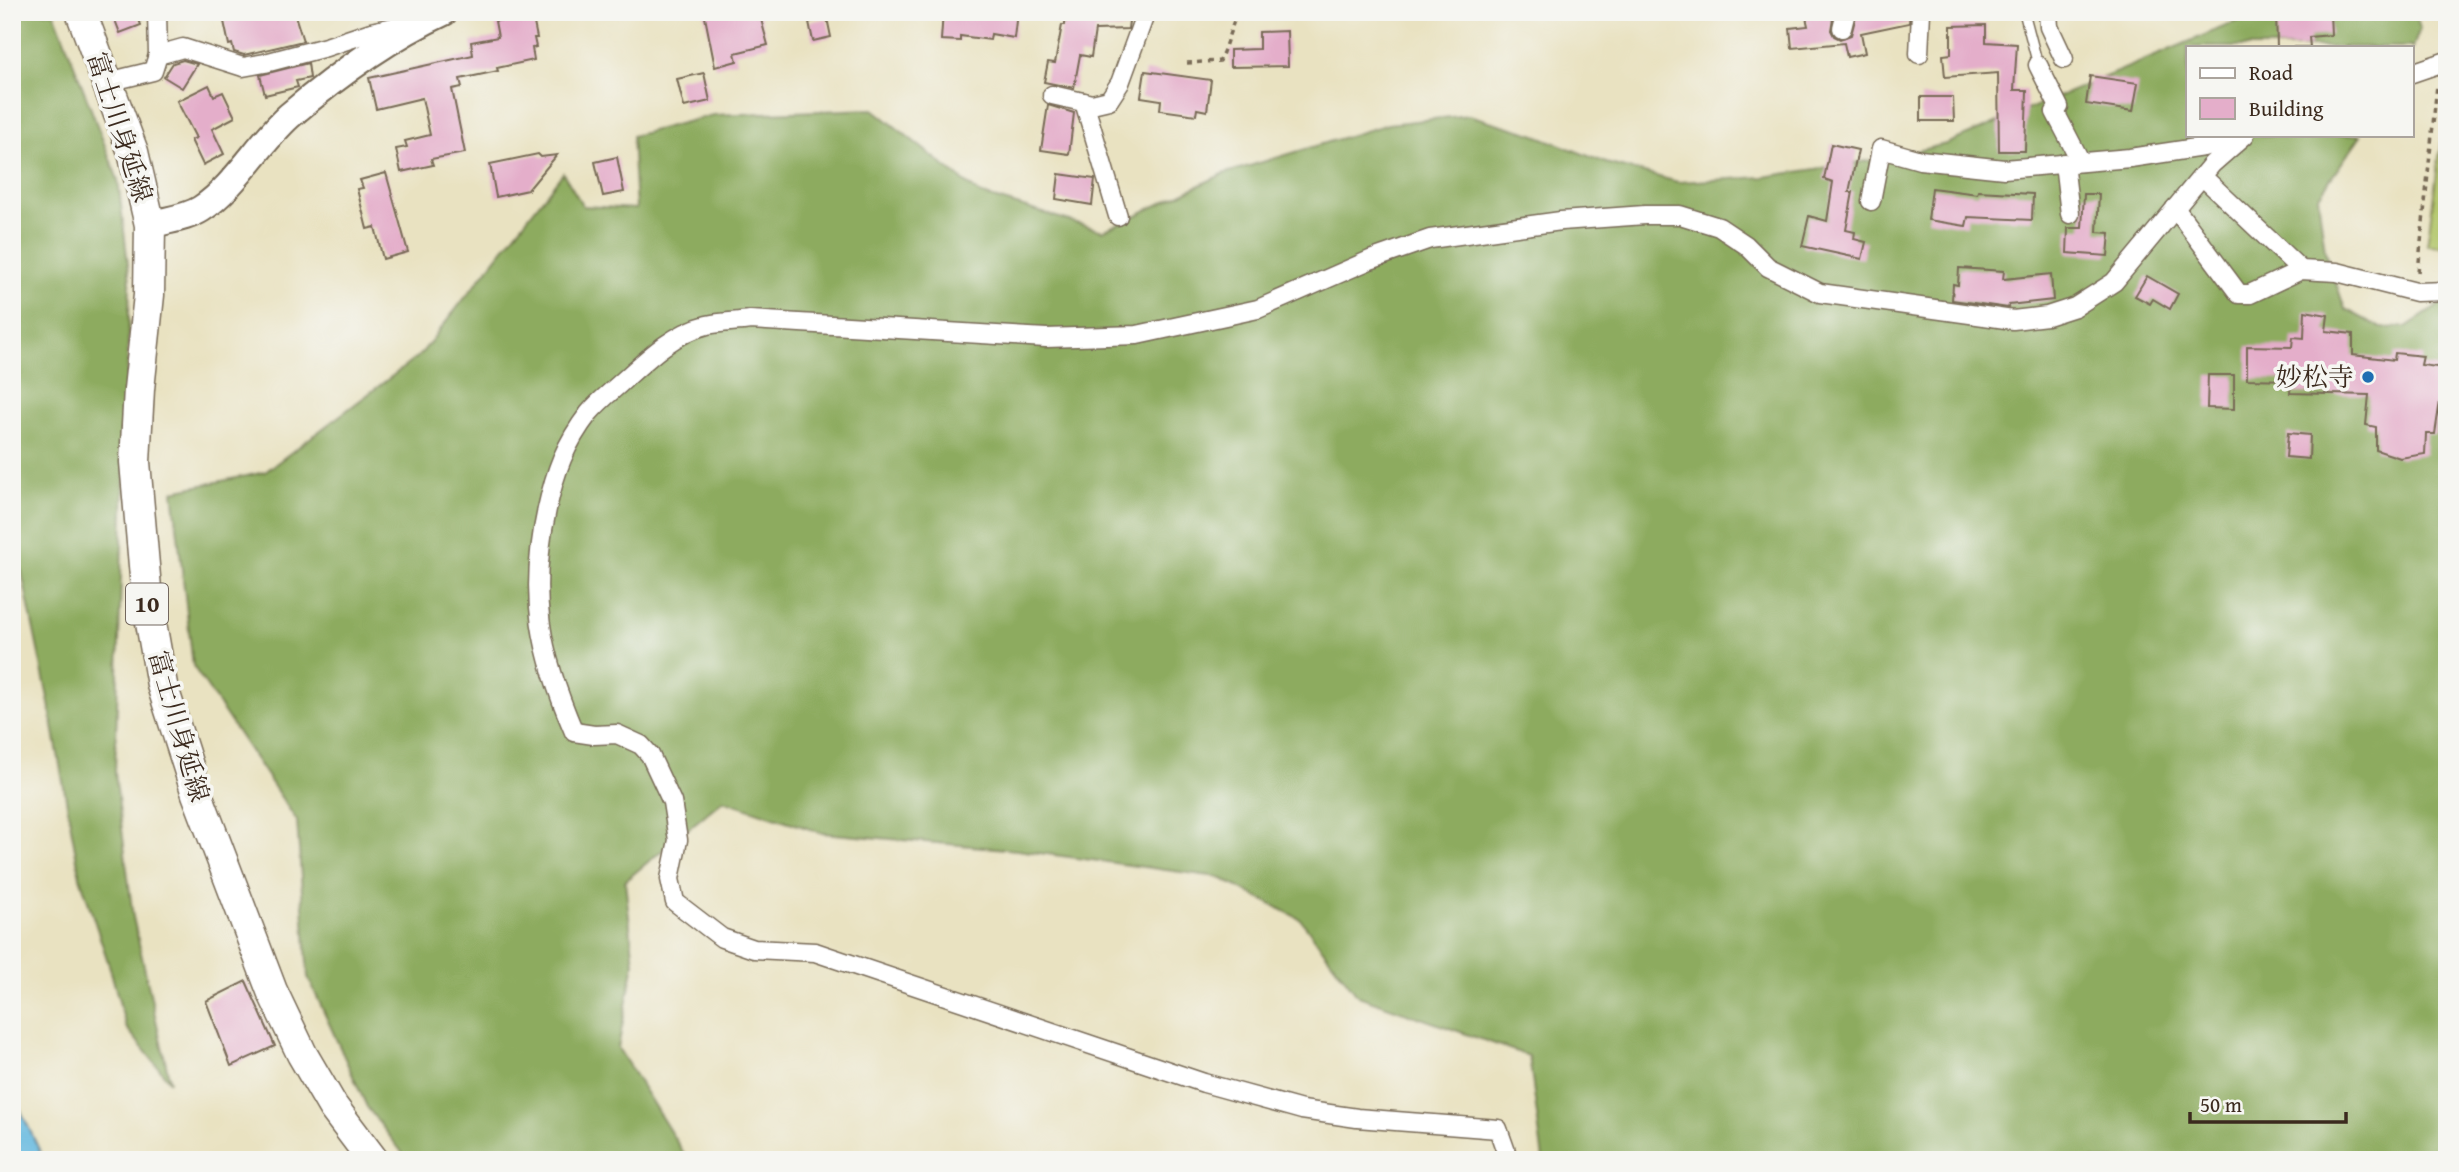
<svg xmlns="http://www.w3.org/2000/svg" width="2459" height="1172" font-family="'Gentium Book Plus','Noto Serif JP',serif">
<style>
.green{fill:#b2c66a;stroke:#767844;stroke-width:2}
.forest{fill:#8dab5e;stroke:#646a3e;stroke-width:2}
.water{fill:#63b8df;stroke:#4f717e;stroke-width:2}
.building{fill:#e4aeca}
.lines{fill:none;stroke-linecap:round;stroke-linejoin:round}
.lane-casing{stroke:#786a57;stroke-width:12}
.street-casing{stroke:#786a57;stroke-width:21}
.secondary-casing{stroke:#786a57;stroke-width:30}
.primary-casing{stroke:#786a57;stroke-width:33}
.path{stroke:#786a57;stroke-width:3.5;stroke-dasharray:5 5;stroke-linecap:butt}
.lane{stroke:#fff;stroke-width:9}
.street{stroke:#fff;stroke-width:18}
.secondary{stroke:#fff;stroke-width:26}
.primary{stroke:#fff;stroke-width:30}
.poi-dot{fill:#1f6fb2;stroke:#f6f6f2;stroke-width:2.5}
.labels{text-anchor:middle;stroke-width:7;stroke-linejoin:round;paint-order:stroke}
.shield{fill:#f6f6f2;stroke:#73675e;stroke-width:2}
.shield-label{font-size:24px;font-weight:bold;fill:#3b2a1e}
.street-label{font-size:26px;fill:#3b2a1e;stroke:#f6f6f2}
.poi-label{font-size:26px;fill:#3b2a1e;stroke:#f6f6f2;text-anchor:end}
</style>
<rect width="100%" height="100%" fill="#f6f6f2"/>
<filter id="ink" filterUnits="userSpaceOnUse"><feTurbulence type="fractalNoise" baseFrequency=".0143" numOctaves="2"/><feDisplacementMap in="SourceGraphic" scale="14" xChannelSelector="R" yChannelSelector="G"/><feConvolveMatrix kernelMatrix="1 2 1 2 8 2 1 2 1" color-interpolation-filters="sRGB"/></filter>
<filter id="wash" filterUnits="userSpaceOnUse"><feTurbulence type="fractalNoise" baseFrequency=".00686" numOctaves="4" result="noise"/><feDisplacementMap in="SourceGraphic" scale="28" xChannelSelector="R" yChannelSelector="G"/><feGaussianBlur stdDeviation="1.57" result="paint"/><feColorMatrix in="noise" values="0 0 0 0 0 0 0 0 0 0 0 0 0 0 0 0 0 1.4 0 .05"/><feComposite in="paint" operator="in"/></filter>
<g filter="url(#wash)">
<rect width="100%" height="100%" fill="#e9e2c1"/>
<polygon class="green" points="2441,142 2447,142 2447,246 2427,245"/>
<g class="forest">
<polygon points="12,12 54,12 118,180 130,281 115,773 133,917 170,1082 126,1027 110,968 80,877 48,698 12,525"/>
<polygon points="2259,12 2415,12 2420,29 2412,50 2412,47 2188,47 2188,135 2361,135 2318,197 2325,251 2345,309 2381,328 2406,327 2447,300 2447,1160 1543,1160 1529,1056 1358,996 1300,919 1218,877 1017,850 822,833 723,800 625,881 634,963 618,1048 688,1160 408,1160 367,1107 308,977 297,821 193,666 173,491 265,472 420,355 563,173 583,206 636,209 632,136 713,115 873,109 980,194 1103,231 1223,174 1388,124 1469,115 1533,134 1606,163 1678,182 1764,177 1887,158 1946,144"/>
</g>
<polygon class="water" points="12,1092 44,1160 12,1160"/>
<g id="blocks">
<g class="building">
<polygon points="112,12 136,12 141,25 120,33"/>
<polygon points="222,12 294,12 303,41 244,55 234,52 232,44 229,45"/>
<polygon points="704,12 759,12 768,45 735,53 737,61 715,67"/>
<polygon points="943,12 1017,12 1014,38 991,34 990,40 960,36 960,41 941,40"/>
<polygon points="1066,12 1130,12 1128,29 1095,30 1091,57 1080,55 1074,88 1044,82 1048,62 1055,63 1062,25 1065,25"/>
<polygon points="1805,12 1834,12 1831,30 1834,36 1840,39 1851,35 1857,12 1910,12 1909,23 1861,33 1865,53 1847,57 1844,43 1792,48 1790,28 1808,26"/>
<polygon points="2330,12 2331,35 2309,37 2310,47 2277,47 2276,14"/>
<polygon points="516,18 518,21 533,18 537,38 534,38 536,47 532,48 534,60 497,68 498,71 460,79 462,87 452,89 465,153 431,159 433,165 401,172 396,149 407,147 405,141 430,135 422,98 376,109 369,78 473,55 471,42 498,37 495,21"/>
<polygon points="827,18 831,37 813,41 809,22"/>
<polygon points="1986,25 1986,42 2017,44 2014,90 2027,90 2025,151 1999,151 1998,73 1945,77 1943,55 1951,54 1951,26"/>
<polygon points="1287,31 1288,66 1230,67 1230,50 1259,49 1259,32"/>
<polygon points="183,60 197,64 182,88 164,77 173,63"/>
<polygon points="308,63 310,78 296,81 298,87 265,95 260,75"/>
<polygon points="1145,71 1211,80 1207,111 1197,109 1196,115 1160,110 1161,100 1141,97"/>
<polygon points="704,73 710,101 684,107 677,79"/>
<polygon points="2090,76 2138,83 2133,111 2086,104"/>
<polygon points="209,85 214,96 223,92 235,117 212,129 224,154 203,165 191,140 196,138 177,101"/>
<polygon points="1921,97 1953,97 1954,121 1921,121"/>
<polygon points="1048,105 1074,113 1069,154 1041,150"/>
<polygon points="1831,144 1858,150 1849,192 1853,192 1846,230 1855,232 1854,239 1866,242 1862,259 1802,246 1809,216 1827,221 1833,182 1824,179"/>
<polygon points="538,154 541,157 557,155 528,190 496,197 490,164"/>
<polygon points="617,157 624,192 603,196 595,162"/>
<polygon points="386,173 408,252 383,259 375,227 367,229 357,189 363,188 360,180"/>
<polygon points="1059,174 1095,179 1092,205 1056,199"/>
<polygon points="1932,188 1977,194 1978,191 2033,194 2032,220 1968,217 1966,226 1928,220"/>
<polygon points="2084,194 2099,194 2097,232 2110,233 2108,256 2067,253 2068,228 2082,228"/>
<polygon points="1959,268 2004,271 2003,279 2051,274 2053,300 2009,305 2008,308 1952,300 1953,284 1958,285"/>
<polygon points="2147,276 2178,294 2170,309 2153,299 2150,304 2135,296"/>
<polygon points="2305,311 2328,315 2326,331 2353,334 2353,355 2394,360 2395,353 2423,356 2421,365 2445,368 2435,434 2426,434 2425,454 2400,458 2376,450 2376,427 2366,425 2369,395 2290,393 2291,380 2247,379 2247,346 2292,347 2293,337 2304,338"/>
<polygon points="2208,375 2234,375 2234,409 2207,408"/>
<polygon points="2288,433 2310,435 2309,459 2286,457"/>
<polygon points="246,981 275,1046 231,1066 206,1001"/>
</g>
</g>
</g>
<g filter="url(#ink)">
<use href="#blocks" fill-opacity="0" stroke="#786a57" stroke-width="2"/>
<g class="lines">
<g class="lane-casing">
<polyline id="lane" points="2024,12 2038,65"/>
</g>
<g class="street-casing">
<g id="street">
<polyline points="2048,12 2049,27 2064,59"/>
<polyline points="1842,28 1846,12"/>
<polyline points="1919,54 1921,12"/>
<polyline points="158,55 183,48 243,67 265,63 326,47 371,32 407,24"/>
<polyline points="2038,65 2059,107 2055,112 2081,162"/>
<polyline points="2412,73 2447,61"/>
<polyline points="108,82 153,71 158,55 157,12"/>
<polyline points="1052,95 1092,104 1109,100 1120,83 1143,20 1144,12"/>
<polyline points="1084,102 1118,216"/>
<polyline points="2064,163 2070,214"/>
<polyline points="2202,176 2301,270"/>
<polyline points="1871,201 1881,149 1920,160 2004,169 2130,158 2203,147 2240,136"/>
<polyline points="2175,208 2239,294 2250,294 2301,270 2337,272 2416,292 2447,291"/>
<path d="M1509 1160 1498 1129 1357 1118 1302 1110 1204 1083 815 952 754 949 722 938 675 902 670 879 678 840 672 802 650 755 641 745 617 734 594 735 574 732C540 652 528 595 547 509 555 472 565 444 589 413 599 401 612 391 624 380 648 358 674 333 707 325 721 322 736 322 750 320L1046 338 1137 335 1258 309 1370 260 1430 239 1561 221 1645 215H1680L1719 227 1746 245 1768 267 1820 293 2013 320 2047 316 2075 307 2114 282 2212 164 2245 135"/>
</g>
</g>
<g class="secondary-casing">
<path id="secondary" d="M150 225C166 220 187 218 201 209 234 188 259 143 289 116 336 76 387 38 444 12"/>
</g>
<g class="primary-casing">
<polyline id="primary" points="81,12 133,152 150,225 149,295 139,389 135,462 147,600 162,685 197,794 272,991 302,1054 333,1107 373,1160"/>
</g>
<g class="path">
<polyline points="1187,63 1220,61 1237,12"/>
<polyline points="2418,272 2437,85"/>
</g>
<use href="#lane" class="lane"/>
<use href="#street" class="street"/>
<use href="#secondary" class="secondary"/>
<use href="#primary" class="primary"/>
</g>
</g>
<circle class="poi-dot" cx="2368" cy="377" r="7"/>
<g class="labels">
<rect class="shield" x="126" y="583.5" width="42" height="41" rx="5"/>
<g class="shield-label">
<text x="147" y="612">10</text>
</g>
<g class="street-label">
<text transform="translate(120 127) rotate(72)" y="9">富士川身延線</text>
<text transform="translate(179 726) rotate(74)" y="9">富士川身延線</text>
</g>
<g class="poi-label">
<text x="2354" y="386">妙松寺</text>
</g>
</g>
<rect width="2459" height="1172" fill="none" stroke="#f6f6f2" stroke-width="42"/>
<rect x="2186" y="46" width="228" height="91" fill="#f6f6f2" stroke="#aba49d" stroke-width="2"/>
<rect x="2200" y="68" width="35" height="10" fill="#ffffff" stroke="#aba49d" stroke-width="2"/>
<text x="2249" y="80" font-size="21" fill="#3b2a1e">Road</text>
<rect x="2200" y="98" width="35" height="21" fill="#e4aeca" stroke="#aba49d" stroke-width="2"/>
<text x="2249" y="116" font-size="21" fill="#3b2a1e">Building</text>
<path d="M2190 1112v10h156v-10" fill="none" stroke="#3b2a1e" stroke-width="3.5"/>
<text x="2200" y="1112" font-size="21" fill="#3b2a1e" stroke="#f6f6f2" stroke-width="5" paint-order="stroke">50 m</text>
</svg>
